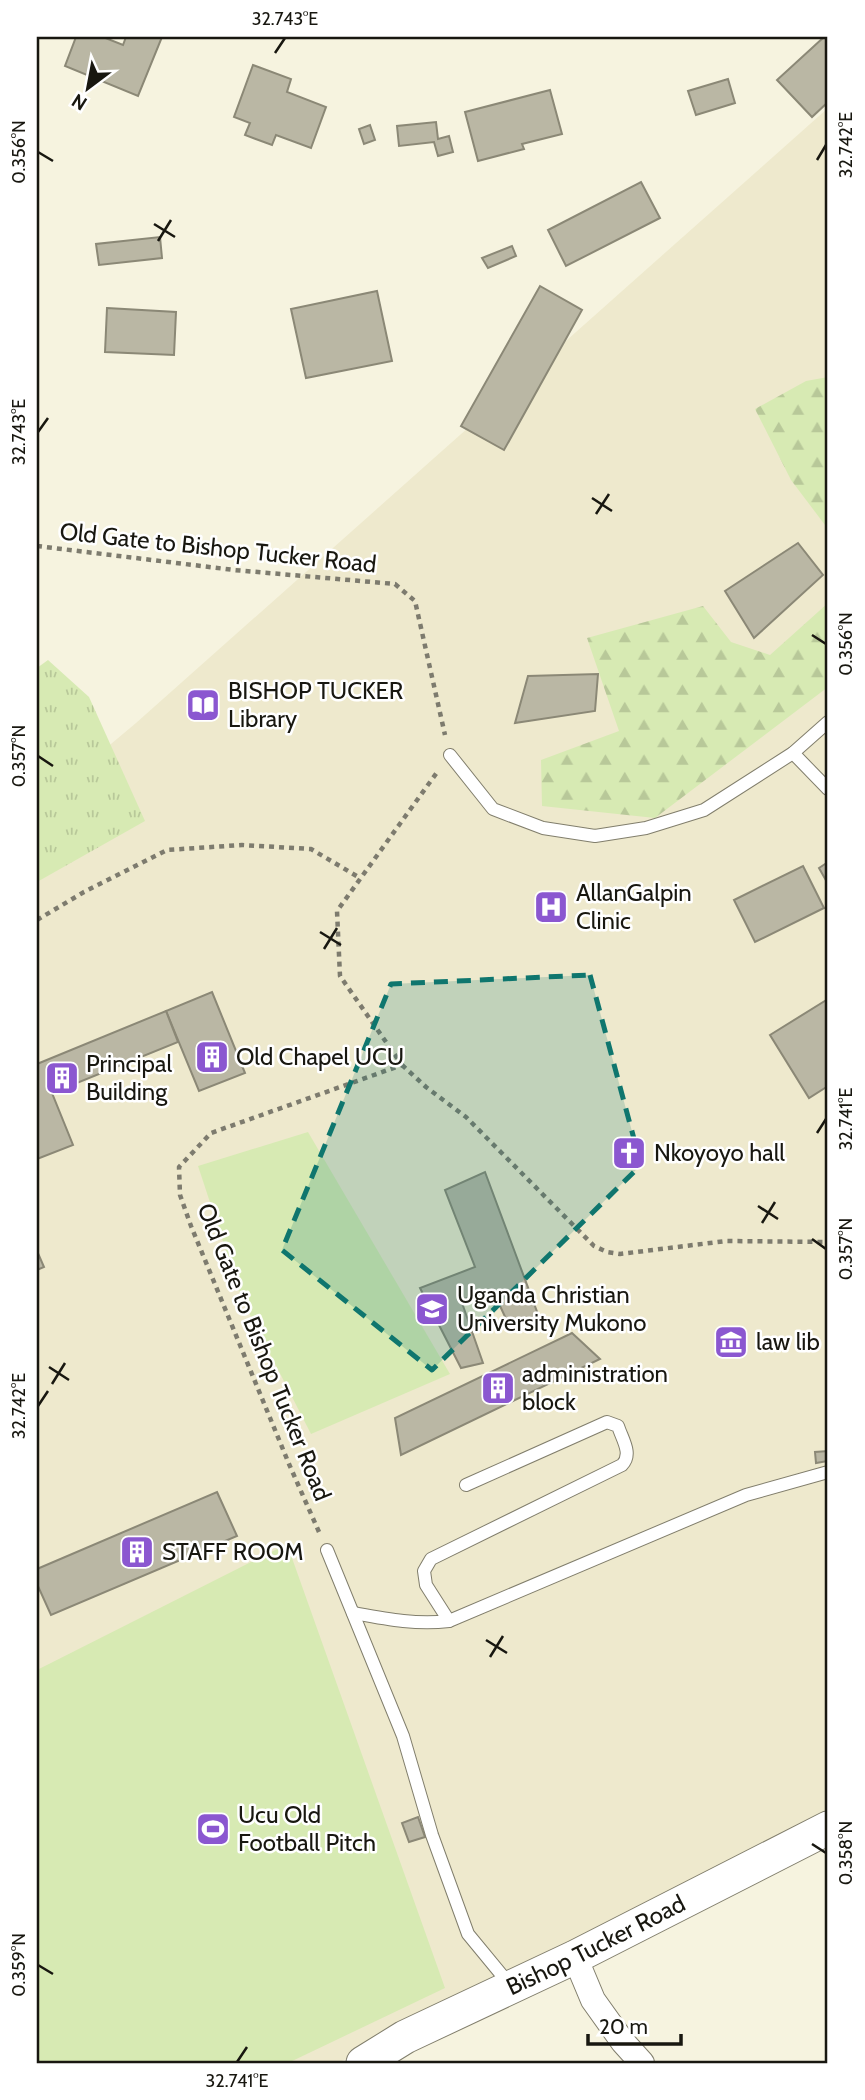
<svg xmlns="http://www.w3.org/2000/svg" width="865" height="2100" font-family="Cabin,sans-serif">
<style>
.built{fill:#eee9cd}
.green{fill:#d7eab3}
.forest{fill:url(#forest-firs)}
.park{fill:url(#park-tufts)}
.building{fill:#bab7a4;stroke:#8b8876;stroke-width:2}
.lines{fill:none;stroke-linecap:round;stroke-linejoin:round}
.service-casing{stroke:#817e6c;stroke-width:14}
.minor-casing{stroke:#817e6c;stroke-width:26}
.secondary-casing{stroke:#817e6c;stroke-width:35}
.path{stroke:#7d7b6e;stroke-width:4.5;stroke-dasharray:5 5;stroke-linecap:butt}
.service{stroke:#fff;stroke-width:12}
.minor{stroke:#fff;stroke-width:24}
.secondary{stroke:#fff;stroke-width:33}
.marked{fill:#0f766e;fill-opacity:0.2;stroke:#0f766e;stroke-width:5;stroke-dasharray:14 9;stroke-linejoin:round}
.ticks{fill:none;stroke:#181710;stroke-width:2.5}
.labels{text-anchor:middle;stroke-width:5;stroke-linejoin:round;paint-order:stroke}
.street-label{font-size:24px;fill:#181710;stroke:#fff}
.poi-label{font-size:24px;fill:#181710;stroke:#fff;text-anchor:start}
.neatline{fill:none;stroke:#181710;stroke-width:2.5}
.ticks-label{font-size:18px;text-anchor:middle;fill:#181710}
</style>
<defs>
<pattern id="forest-firs" width="22" height="20" patternUnits="userSpaceOnUse" patternTransform="scale(1.75)"><rect width="22" height="20" fill="#d7eab3"/><path d="M5 1l3.5 6h-7zM16 11l3.5 6h-7z" fill="#b8c899"/></pattern>
<pattern id="park-tufts" width="24" height="20" patternUnits="userSpaceOnUse" patternTransform="scale(1.75)"><rect width="24" height="20" fill="#d7eab3"/><path d="M3 7l-1-3M5 7V3M7 7l1-3M15 17l-1-3M17 17v-4M19 17l1-3" fill="none" stroke="#b8c899"/></pattern>
</defs>
<rect width="100%" height="100%" fill="#f6f3df"/>
<polygon class="built" points="828,108 828,1813 338,2063 37,2063 37,806 136,723"/>
<g class="green">
<polygon points="308,1132 450,1374 311,1434 242,1299 198,1166"/>
<polygon points="287,1544 445,1988 288,2063 37,2063 37,1670"/>
</g>
<g class="forest">
<polygon points="828,377 828,529 791,480 755,409 806,381"/>
<polygon points="828,603 828,687 655,818 542,806 541,760 619,731 587,638 703,606 731,642 770,655"/>
</g>
<polygon class="park" points="48,660 89,697 145,821 37,882 37,668"/>
<g class="building">
<polygon points="76,37 103,37 123,45 126,37 162,37 138,96 65,66"/>
<polygon points="824,37 828,37 828,102 812,117 777,80"/>
<polygon points="253,65 291,79 287,92 326,107 311,148 276,135 272,145 245,135 250,123 234,117"/>
<polygon points="728,79 735,103 696,115 688,91"/>
<polygon points="550,90 562,134 522,144 524,149 478,161 465,112"/>
<polygon points="436,122 438,139 449,136 453,152 438,156 434,142 399,146 397,126"/>
<polygon points="370,125 375,140 364,144 359,129"/>
<polygon points="641,182 660,218 566,266 548,230"/>
<polygon points="160,237 162,258 99,265 96,244"/>
<polygon points="512,246 516,256 488,268 482,258"/>
<polygon points="540,286 582,310 504,450 461,426"/>
<polygon points="377,291 392,361 306,378 291,309"/>
<polygon points="107,308 176,312 174,355 105,352"/>
<polygon points="798,543 823,575 754,638 725,591"/>
<polygon points="598,674 595,711 515,723 528,676"/>
<polygon points="828,862 828,884 819,868"/>
<polygon points="803,866 824,908 755,942 734,900"/>
<polygon points="212,992 245,1073 199,1091 166,1011"/>
<polygon points="828,999 828,1086 809,1098 770,1035"/>
<polygon points="166,1011 178,1042 52,1093 73,1145 37,1159 37,1064"/>
<polygon points="485,1172 539,1317 508,1323 493,1291 461,1300 483,1363 461,1368 420,1288 475,1267 445,1190"/>
<polygon points="37,1251 44,1267 37,1270"/>
<polygon points="572,1333 600,1359 401,1455 395,1418"/>
<polygon points="828,1451 828,1461 816,1463 815,1452"/>
<polygon points="217,1492 237,1536 51,1615 37,1584 37,1569"/>
<polygon points="418,1817 425,1837 409,1842 402,1823"/>
</g>
<g class="lines">
<g class="service-casing">
<g id="service">
<polyline points="793,753 828,789"/>
<polyline points="450,755 493,809 543,828 595,836 646,828 704,810 793,753 828,722"/>
<polyline points="327,1550 403,1736 432,1835 468,1934 510,1985"/>
<path d="M353 1613C386 1619 416 1625 449 1621L746 1495 828 1472"/>
<path d="M449 1621 426 1585 424 1571 431 1559 622 1465C633 1454 622 1439 618 1426L607 1422 466 1485"/>
</g>
</g>
<g class="minor-casing">
<polyline id="minor" points="575,1957 593,2000 623,2042 642,2063"/>
</g>
<g class="secondary-casing">
<g id="secondary">
<path id="s1" d="M363 2063 405 2037 575 1957 828 1828"/>
</g>
</g>
<g class="path">
<polyline points="37,546 234,570 395,584 415,601 445,735"/>
<polyline points="37,920 84,892 167,850 242,845 311,849 360,878"/>
<polyline points="402,1065 426,1087 466,1117 594,1246 607,1252 620,1254 726,1241 828,1242"/>
<polyline points="319,1532 289,1464 191,1226 180,1195 179,1167 211,1133 402,1065 340,976 337,911 438,771"/>
</g>
<use href="#service" class="service"/>
<use href="#minor" class="minor"/>
<use href="#secondary" class="secondary"/>
</g>
<path class="marked" d="M590 975 641 1165 432 1370 282 1250 391 984Z"/>
<path class="ticks" d="M275 53 285 38M38 152 53 161M817 160 826 145M154 224 175 237M158 241 171 220M38 432 48 418M592 498 612 511M596 514 609 494M812 635 826 644M38 756 53 766M320 932 341 945M324 949 337 928M817 1133 826 1119M758 1206 778 1219M762 1223 775 1202M812 1239 826 1249M49 1367 69 1380M52 1384 65 1363M38 1406 48 1391M486 1640 507 1653M490 1657 503 1636M812 1844 826 1853M38 1965 53 1974M237 2062 247 2047"/>
<defs>
<g id="library-square" transform="scale(1.75)"><rect x="-9" y="-9" width="18" height="18" rx="4" fill="#8b57d0" stroke="#fff"/><path d="M-6-4Q-3-5.5-.7-3.5V5Q-3 3-6 4ZM6-4Q3-5.5 .7-3.5V5Q3 3 6 4Z" fill="#fff"/></g>
<g id="hospital-square" transform="scale(1.75)"><rect x="-9" y="-9" width="18" height="18" rx="4" fill="#8b57d0" stroke="#fff"/><path d="M-5-5h3v3.5h4V-5h3V5h-3V1.5h-4V5h-3Z" fill="#fff"/></g>
<g id="building-square" transform="scale(1.75)"><rect x="-9" y="-9" width="18" height="18" rx="4" fill="#8b57d0" stroke="#fff"/><path d="M-4-6H4V6H1V3H-1V6H-4ZM-2.5-4.3h1.7v1.8h-1.7ZM.8-4.3h1.7v1.8H.8ZM-2.5-1h1.7V.8h-1.7ZM.8-1h1.7V.8H.8Z" fill="#fff"/></g>
<g id="church-square" transform="scale(1.75)"><rect x="-9" y="-9" width="18" height="18" rx="4" fill="#8b57d0" stroke="#fff"/><path d="M-1.2-6h2.4v3.5h3.3v2.4h-3.3V6h-2.4V-.1h-3.3v-2.4h3.3Z" fill="#fff"/></g>
<g id="university-square" transform="scale(1.75)"><rect x="-9" y="-9" width="18" height="18" rx="4" fill="#8b57d0" stroke="#fff"/><path d="M0-5L7-2L0 1L-7-2ZM-4 1L0 2.5L4 1V4Q0 6-4 4Z" fill="#fff"/></g>
<g id="museum-square" transform="scale(1.75)"><rect x="-9" y="-9" width="18" height="18" rx="4" fill="#8b57d0" stroke="#fff"/><path d="M0-6L6-3V-2H-6V-3ZM-5-1h2V3h-2ZM-1-1h2V3h-2ZM3-1h2V3H3ZM-6 4H6V6H-6Z" fill="#fff"/></g>
<g id="stadium-square" transform="scale(1.75)"><rect x="-9" y="-9" width="18" height="18" rx="4" fill="#8b57d0" stroke="#fff"/><path d="M0-5a6.5 5 0 1 0 0 10a6.5 5 0 1 0 0-10ZM-3.5-1.8h7v3.6h-7Z" fill="#fff"/></g>
</defs>
<g fill-rule="evenodd">
<use href="#library-square" x="203" y="705"/>
<use href="#hospital-square" x="551" y="907"/>
<use href="#building-square" x="212" y="1057"/>
<use href="#building-square" x="62" y="1078"/>
<use href="#church-square" x="629" y="1153"/>
<use href="#university-square" x="432" y="1309"/>
<use href="#museum-square" x="731" y="1342"/>
<use href="#building-square" x="498" y="1388"/>
<use href="#building-square" x="137" y="1552"/>
<use href="#stadium-square" x="213" y="1829"/>
</g>
<g class="labels">
<g class="street-label">
<text transform="translate(218 548) rotate(6)" y="8">Old Gate to Bishop Tucker Road</text>
<text transform="translate(264 1352) rotate(68)" y="8">Old Gate to Bishop Tucker Road</text>
<text dy="8" stroke="none"><textPath href="#s1" startOffset="261">Bishop Tucker Road</textPath></text>
</g>
<g class="poi-label">
<text x="228" y="699">BISHOP TUCKER<tspan x="228" dy="28">Library</tspan></text>
<text x="576" y="901">AllanGalpin<tspan x="576" dy="28">Clinic</tspan></text>
<text x="236" y="1065">Old Chapel UCU</text>
<text x="86" y="1072">Principal<tspan x="86" dy="28">Building</tspan></text>
<text x="654" y="1161">Nkoyoyo hall</text>
<text x="457" y="1303">Uganda Christian<tspan x="457" dy="28">University Mukono</tspan></text>
<text x="756" y="1350">law lib</text>
<text x="522" y="1382">administration<tspan x="522" dy="28">block</tspan></text>
<text x="162" y="1560">STAFF ROOM</text>
<text x="238" y="1823">Ucu Old<tspan x="238" dy="28">Football Pitch</tspan></text>
</g>
</g>
<rect width="865" height="2100" fill="none" stroke="#ffffff" stroke-width="77"/>
<g transform="translate(88 88) rotate(212)" stroke="#ffffff" stroke-width="5" paint-order="stroke">
<path d="M0-5L12 26L0 18L-12 26Z" fill="#181710"/>
<text y="-10" font-size="19" font-weight="bold" text-anchor="middle" fill="#181710">N</text>
</g>
<path d="M588 2034v10h93v-10" fill="none" stroke="#181710" stroke-width="3.5"/>
<text x="599" y="2034" font-size="21" fill="#181710" stroke="#ffffff" stroke-width="5" paint-order="stroke">20 m</text>
<rect x="38" y="38" width="788" height="2024" class="neatline"/>
<g class="ticks-label">
<text x="285" y="25">32.743°E</text>
<text transform="translate(846 145) rotate(-90)" y="6">32.742°E</text>
<text transform="translate(19 152) rotate(-90)" y="6">0.356°N</text>
<text transform="translate(19 432) rotate(-90)" y="6">32.743°E</text>
<text transform="translate(846 644) rotate(-90)" y="6">0.356°N</text>
<text transform="translate(19 756) rotate(-90)" y="6">0.357°N</text>
<text transform="translate(846 1119) rotate(-90)" y="6">32.741°E</text>
<text transform="translate(846 1249) rotate(-90)" y="6">0.357°N</text>
<text transform="translate(19 1406) rotate(-90)" y="6">32.742°E</text>
<text transform="translate(846 1853) rotate(-90)" y="6">0.358°N</text>
<text transform="translate(19 1965) rotate(-90)" y="6">0.359°N</text>
<text x="237" y="2087">32.741°E</text>
</g>
</svg>
